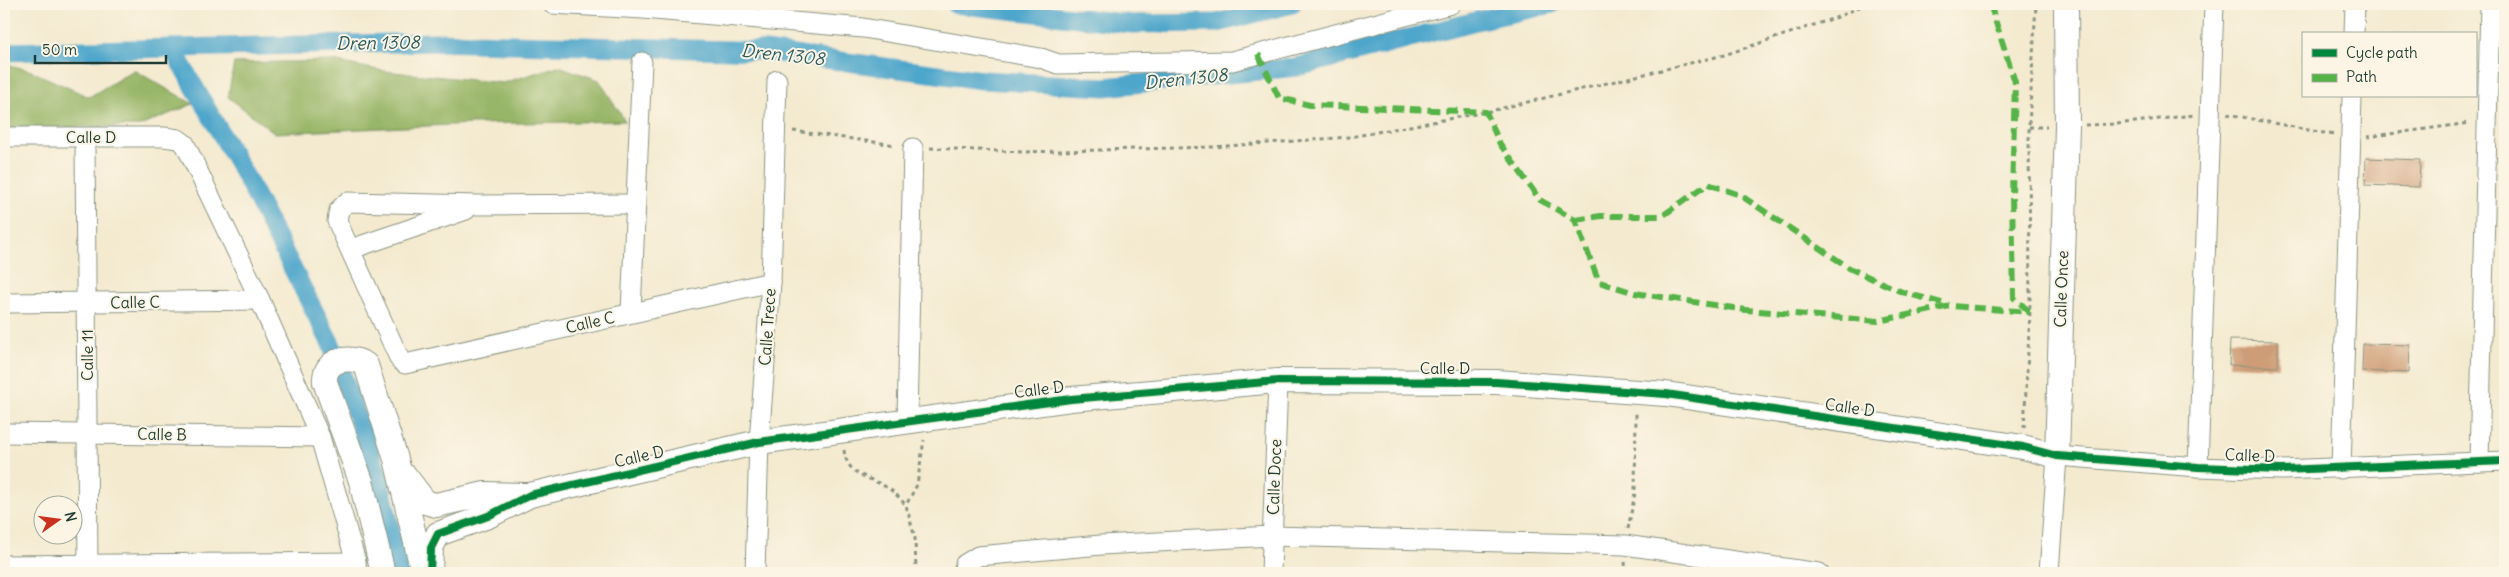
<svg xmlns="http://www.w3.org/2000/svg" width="2509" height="577" font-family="Delius,sans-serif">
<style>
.forest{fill:#98b668;stroke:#5c7a4e}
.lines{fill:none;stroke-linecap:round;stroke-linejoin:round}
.canal{stroke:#4ea6cb;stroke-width:19}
.building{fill:#ce9c76}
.minor-casing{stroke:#8a9482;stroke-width:21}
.tertiary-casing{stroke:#8a9482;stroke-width:26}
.path{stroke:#8a9482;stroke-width:3;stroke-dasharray:4 4;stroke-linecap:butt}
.minor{stroke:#fff;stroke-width:19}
.tertiary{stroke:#fff;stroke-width:24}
.quiet{stroke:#55b346;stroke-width:6;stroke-dasharray:12 6;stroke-linecap:butt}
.cycleway-casing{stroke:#fcf5e5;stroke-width:11}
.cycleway{stroke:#00873e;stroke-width:8}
.labels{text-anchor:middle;stroke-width:4;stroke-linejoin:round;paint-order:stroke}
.street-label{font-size:16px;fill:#1f3d34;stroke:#fcf5e5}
.water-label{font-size:18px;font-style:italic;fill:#2d5c61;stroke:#fcf5e5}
</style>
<rect width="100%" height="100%" fill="#fcf5e5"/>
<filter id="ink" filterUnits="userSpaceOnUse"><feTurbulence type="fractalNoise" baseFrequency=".02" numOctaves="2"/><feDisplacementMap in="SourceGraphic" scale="10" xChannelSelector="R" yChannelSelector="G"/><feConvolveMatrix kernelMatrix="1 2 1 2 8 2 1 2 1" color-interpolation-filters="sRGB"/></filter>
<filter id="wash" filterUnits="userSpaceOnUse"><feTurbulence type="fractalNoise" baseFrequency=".0096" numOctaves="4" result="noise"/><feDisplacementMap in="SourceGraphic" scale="20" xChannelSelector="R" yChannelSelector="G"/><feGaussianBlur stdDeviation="1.12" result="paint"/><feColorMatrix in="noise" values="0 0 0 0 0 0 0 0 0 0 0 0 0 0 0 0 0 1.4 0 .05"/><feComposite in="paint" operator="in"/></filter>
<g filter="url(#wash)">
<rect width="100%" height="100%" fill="#f4ead0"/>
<g class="forest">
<polygon points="332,61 383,71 503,83 558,66 599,80 625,121 471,124 275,133 228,97 234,63"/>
<polygon points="4,63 31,71 89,97 134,70 193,104 140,126 4,128"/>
</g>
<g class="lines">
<g class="canal">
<polyline points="955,4 1132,24 1217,23 1292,4"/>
<polyline points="172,48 247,179 331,344 379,477 400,573"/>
<polyline points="4,52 437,42 765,51 982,80 1105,87 1297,67 1476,21 1552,4"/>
</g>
</g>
<g id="blocks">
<g class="building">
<polygon points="2366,158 2420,160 2419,187 2365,185"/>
<polygon points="2230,340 2278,341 2278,367 2229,365"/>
<polygon points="2363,344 2410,345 2409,373 2362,371"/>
</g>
</g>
</g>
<g filter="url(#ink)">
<use href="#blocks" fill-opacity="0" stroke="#8a9482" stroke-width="1"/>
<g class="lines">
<g class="minor-casing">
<g id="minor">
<polyline points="552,4 643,9 863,28 1041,58 1058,64 1232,61 1451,4"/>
<polyline points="2354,34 2355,4"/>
<polyline points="4,137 164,137 178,139 185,144 260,300 320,437 356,562 357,573"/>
<polyline points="85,138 88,573"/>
<polyline points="636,204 479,205 347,202 339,210 337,221 400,360 405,364 771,282"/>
<polyline points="351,249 466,210"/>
<polyline points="10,303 260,300"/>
<polyline points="631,312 642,62"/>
<polyline points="907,421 913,148"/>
<polyline points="4,433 320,437"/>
<polyline points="2479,462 2490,4"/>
<polyline points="2198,467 2214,4"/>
<polyline points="2341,469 2352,96"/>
<polyline points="4,565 356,562"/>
<polyline points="755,573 759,442 771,282 777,80"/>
<polyline points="963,573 965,564 978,556 1101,545 1272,536 1625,545 1819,573"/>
<polyline points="1271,573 1278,381"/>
<polyline points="2049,573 2057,456 2198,467 2282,470 2505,461"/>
</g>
</g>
<g class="tertiary-casing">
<g id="tertiary">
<polyline points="406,477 425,502 436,505 485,494 526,495"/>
<path d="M383 573 361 481 325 382C323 359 351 354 366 365L396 459 423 572"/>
<polyline points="430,573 431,548 438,534 488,516 530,495 759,442 1071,399 1278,381 1496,382 1666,394 2023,447 2057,456 2067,126 2066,4"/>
</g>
</g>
<g class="path">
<polyline points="2227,114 2334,135"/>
<polyline points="2085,125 2117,124 2194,115"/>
<polyline points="2029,127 2047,127"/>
<polyline points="793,131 896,145"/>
<polyline points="2367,137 2470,123"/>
<polyline points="930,148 1023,152 1213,147 1350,137 1486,112 1724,55 1838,17 1866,4"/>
<polyline points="2024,428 2030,312 2029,127 2036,4"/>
<path d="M844 450C847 476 868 476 886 487 894 491 900 499 906 505"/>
<polyline points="1628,529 1635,493 1636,411"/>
<polyline points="1625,562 1626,573"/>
<polyline points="916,573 915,538 906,505 917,485 924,440"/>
</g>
<use href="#minor" class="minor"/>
<use href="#tertiary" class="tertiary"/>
<g class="quiet">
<polyline points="1990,4 2015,82 2012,195 2014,298 2030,312"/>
<polyline points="1258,54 1279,98 1310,105 1486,112 1500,144 1540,200 1575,220 1599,282 1635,293 1746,310 1878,321 1951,306 2030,312"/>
<polyline points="1575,220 1601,216 1662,216 1708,184 1740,195 1851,269 1902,292 1949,305"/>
</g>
<g class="cycleway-casing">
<polyline id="cycleway" points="430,573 431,548 438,534 488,516 530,495 759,442 1071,399 1278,381 1496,382 1666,394 2023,447 2057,456 2198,467 2282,470 2505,461"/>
</g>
<use href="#cycleway" class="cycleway"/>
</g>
</g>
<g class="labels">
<g class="street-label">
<text x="91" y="143">Calle D</text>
<text transform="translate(2061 289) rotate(-88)" y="6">Calle Once</text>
<text transform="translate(135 302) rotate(-1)" y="6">Calle C</text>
<text transform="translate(590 322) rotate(-13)" y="6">Calle C</text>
<text transform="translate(767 327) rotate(-86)" y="6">Calle Trece</text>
<text transform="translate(87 355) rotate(-90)" y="6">Calle 11</text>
<text x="1445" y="374">Calle D</text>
<text transform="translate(1039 389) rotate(-7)" y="6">Calle D</text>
<text transform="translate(1850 407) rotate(8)" y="6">Calle D</text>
<text transform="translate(162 434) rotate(1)" y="6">Calle B</text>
<text transform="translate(2250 455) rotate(2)" y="6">Calle D</text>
<text transform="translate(639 456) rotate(-13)" y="6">Calle D</text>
<text transform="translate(1274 477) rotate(-88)" y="6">Calle Doce</text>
</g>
<g class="water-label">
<text transform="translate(378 43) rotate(-1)" y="6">Dren 1308</text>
<text transform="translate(783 55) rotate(6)" y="6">Dren 1308</text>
<text transform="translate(1186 79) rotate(-6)" y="6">Dren 1308</text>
</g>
</g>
<rect width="2509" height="577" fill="none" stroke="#fcf5e5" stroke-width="20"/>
<rect x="2302" y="32" width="175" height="65" fill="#fcf5e5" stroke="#a4ab9e"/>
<rect x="2312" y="49" width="25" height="8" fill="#00873e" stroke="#a4ab9e"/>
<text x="2346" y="58" font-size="15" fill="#1f3d34">Cycle path</text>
<rect x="2312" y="74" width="25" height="8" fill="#55b346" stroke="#a4ab9e"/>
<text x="2346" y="82" font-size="15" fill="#1f3d34">Path</text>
<g transform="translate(58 520) rotate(76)"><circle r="24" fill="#fcf5e5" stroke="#a4ab9e"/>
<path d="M0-4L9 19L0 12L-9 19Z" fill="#c8321e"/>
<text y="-8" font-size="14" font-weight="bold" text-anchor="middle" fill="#1f3d34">N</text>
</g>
<path d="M35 55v8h131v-8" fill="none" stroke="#1f3d34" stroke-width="2.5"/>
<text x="42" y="55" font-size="15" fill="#1f3d34" stroke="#fcf5e5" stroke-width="4" paint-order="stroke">50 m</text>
</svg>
